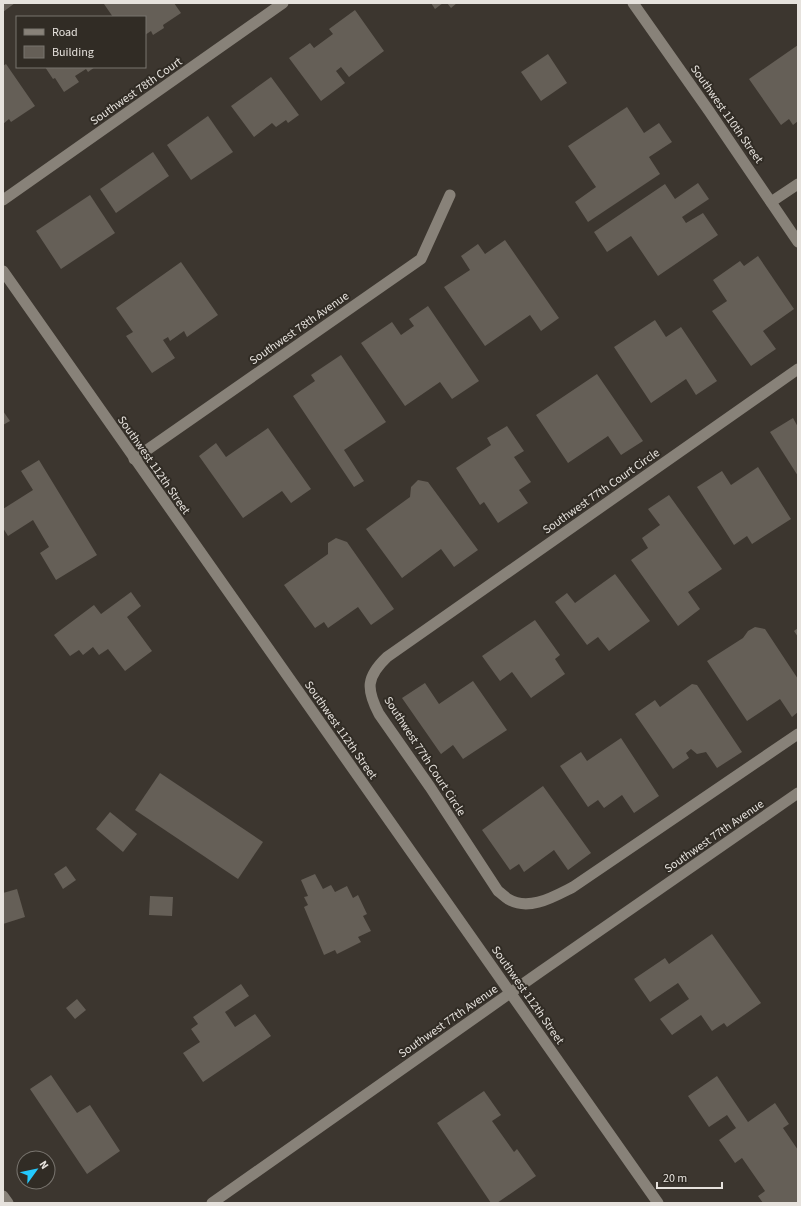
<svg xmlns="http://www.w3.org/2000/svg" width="801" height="1206" font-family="'Source Sans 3',sans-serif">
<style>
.building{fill:#655f57}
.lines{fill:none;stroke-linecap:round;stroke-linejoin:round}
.minor{stroke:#888279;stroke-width:11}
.tertiary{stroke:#888279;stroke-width:11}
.secondary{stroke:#888279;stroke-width:11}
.labels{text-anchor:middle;stroke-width:4;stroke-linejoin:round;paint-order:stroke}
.street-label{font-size:12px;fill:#e6e2dd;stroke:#312c25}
</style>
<rect width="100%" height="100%" fill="#3c362f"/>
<g class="building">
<polygon points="3,3 15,3 3,12"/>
<polygon points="106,3 174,3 181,13 163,25 164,28 153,35 151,31 145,35 145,17 113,17 104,4"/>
<polygon points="431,3 443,3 435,9"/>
<polygon points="447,3 457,3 451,8"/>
<polygon points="355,10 384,51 349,77 341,67 336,71 345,83 321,101 289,58 310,43 314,48 333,34 329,29"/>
<polygon points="798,45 798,121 793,125 789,119 781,125 749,79"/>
<polygon points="548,54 567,83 541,101 521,72"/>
<polygon points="6,64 35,106 11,122 9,119 3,124 3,66"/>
<polygon points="45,67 95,67 88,72 86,69 75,76 79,82 64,92 55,78 53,79"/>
<polygon points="271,77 299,115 288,123 286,120 276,127 272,123 254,137 231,106"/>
<polygon points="627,107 644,133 659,123 672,142 649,157 660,174 588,222 575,202 596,187 568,146"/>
<polygon points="208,116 233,152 191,180 167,145"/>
<polygon points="153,152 169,176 116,213 100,189"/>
<polygon points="698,183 709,199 682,217 686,223 703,213 718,235 658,276 631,236 607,252 594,232 665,184 675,199"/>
<polygon points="90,195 115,233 61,269 36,231"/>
<polygon points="505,240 559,318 541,331 530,315 485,346 444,287 470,270 461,256 478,244 485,254"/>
<polygon points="758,256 794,309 763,331 776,349 751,366 712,311 727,301 713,280 740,261 744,266"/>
<polygon points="181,262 218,315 187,337 184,331 170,341 168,337 163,340 175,358 152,373 126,336 133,332 116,308"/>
<polygon points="428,306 479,381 452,399 440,382 405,406 361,343 392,322 401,335 414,326 409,319"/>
<polygon points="655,320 666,337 681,327 717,381 696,395 686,379 651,403 614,347"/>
<polygon points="341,355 386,422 344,450 364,481 354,487 293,396 315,381 311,375"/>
<polygon points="597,374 643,441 621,455 608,436 568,463 536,415"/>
<polygon points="3,411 10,421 3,425"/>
<polygon points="793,418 798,427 798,476 770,432"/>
<polygon points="507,426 524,451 514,457 531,482 519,490 528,503 498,523 484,502 480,505 456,468 491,445 487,438"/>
<polygon points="268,428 311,489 291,503 282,491 243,518 199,456 216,443 226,457"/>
<polygon points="39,460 97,555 56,580 40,553 49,547 33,520 8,536 3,528 3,509 33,490 21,471"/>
<polygon points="758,467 791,519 752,544 747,536 734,545 697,487 722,471 731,485"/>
<polygon points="418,480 428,482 478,550 454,567 441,549 402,578 366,529 410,497 411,487"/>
<polygon points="669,495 722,569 688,592 700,609 678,626 631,560 648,548 642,538 660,525 648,509"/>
<polygon points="336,538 347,542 394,609 371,625 358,607 328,628 324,622 315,628 284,585 328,554 328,543"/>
<polygon points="615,574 650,621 609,651 598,637 587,645 555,602 567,593 575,603"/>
<polygon points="131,592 141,606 127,617 152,651 125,671 108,649 99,655 93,647 83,655 79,650 70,656 54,635 94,605 101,614"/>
<polygon points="535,620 560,655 555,659 565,674 531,698 512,672 500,681 482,656"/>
<polygon points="755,627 765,629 798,679 798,712 792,717 780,699 747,721 707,661 743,638 748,631"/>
<polygon points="798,628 798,637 794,631"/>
<polygon points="473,681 507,730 463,759 453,745 441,754 402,698 425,683 439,704"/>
<polygon points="692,684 697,685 742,752 717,768 706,752 697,754 691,749 686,753 689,758 673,769 635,714 655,700 660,707"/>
<polygon points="621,738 659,796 634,813 622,795 604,808 598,800 588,807 560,766 581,752 587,761"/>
<polygon points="160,773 263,842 238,879 135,810"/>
<polygon points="543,786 591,853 568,870 554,850 524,872 519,864 510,870 482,830"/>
<polygon points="110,812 137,834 123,852 96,829"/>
<polygon points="66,866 76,880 63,889 54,874"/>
<polygon points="315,874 323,889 331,885 335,892 347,886 353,898 358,895 367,914 363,916 371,931 358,937 361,942 337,954 335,950 324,955 304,907 308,905 304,897 308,896 301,880"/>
<polygon points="17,889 25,917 3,924 3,893"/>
<polygon points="150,896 173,897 172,916 149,915"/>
<polygon points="712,934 761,1003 727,1027 724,1023 712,1031 701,1015 672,1035 660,1019 689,999 678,983 650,1002 634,979 665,958 669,964"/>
<polygon points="241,984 249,996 225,1012 235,1027 255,1014 271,1036 203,1082 183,1053 200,1042 191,1029 198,1024 193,1017"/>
<polygon points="77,999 86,1010 75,1019 66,1008"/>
<polygon points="51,1075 77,1113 90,1105 120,1151 87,1174 30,1089"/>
<polygon points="717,1076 748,1122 775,1103 789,1124 783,1128 798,1150 798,1202 797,1203 763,1203 758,1196 765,1191 742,1158 735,1163 719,1140 736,1128 727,1115 709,1127 688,1096"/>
<polygon points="484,1091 501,1115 492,1121 514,1152 517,1149 536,1176 497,1203 491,1203 437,1123"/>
</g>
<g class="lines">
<g class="minor">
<polyline points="633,3 709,111 798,242"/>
<polyline points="3,200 283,3"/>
<polyline points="771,202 798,184"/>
<path d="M798 369 387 657C366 677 366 689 379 714L430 787 498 891C502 894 505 897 508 899 529 912 555 896 573 887L798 734"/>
<polyline points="134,459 421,259 450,195"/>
<polyline points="3,1196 8,1203"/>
</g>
<polyline class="tertiary" points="212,1203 540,972 798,793"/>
<polyline class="secondary" points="3,271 658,1203"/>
</g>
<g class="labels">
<g class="street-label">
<text transform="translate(136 91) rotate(-35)" y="4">Southwest 78th Court</text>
<text transform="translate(727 114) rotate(55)" y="4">Southwest 110th Street</text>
<text transform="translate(299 328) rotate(-35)" y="4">Southwest 78th Avenue</text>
<text transform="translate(154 465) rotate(55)" y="4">Southwest 112th Street</text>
<text transform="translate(601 491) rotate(-35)" y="4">Southwest 77th Court Circle</text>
<text transform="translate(341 730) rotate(55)" y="4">Southwest 112th Street</text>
<text transform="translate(425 756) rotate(57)" y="4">Southwest 77th Court Circle</text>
<text transform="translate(714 836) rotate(-35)" y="4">Southwest 77th Avenue</text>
<text transform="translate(528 995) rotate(55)" y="4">Southwest 112th Street</text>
<text transform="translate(448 1021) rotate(-35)" y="4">Southwest 77th Avenue</text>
</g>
</g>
<rect width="801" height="1206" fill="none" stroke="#e6e2dd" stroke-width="8"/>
<rect x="16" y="16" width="130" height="52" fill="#312c25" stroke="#79756f"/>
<rect x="24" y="29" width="20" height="6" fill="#888279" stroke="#79756f"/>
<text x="52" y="36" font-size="12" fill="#e6e2dd">Road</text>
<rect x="24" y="46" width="20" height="12" fill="#655f57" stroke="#79756f"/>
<text x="52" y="56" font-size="12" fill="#e6e2dd">Building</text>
<g transform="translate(36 1170) rotate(57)"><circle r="19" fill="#312c25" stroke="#79756f"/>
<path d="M0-3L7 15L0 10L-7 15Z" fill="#24c9fe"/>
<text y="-6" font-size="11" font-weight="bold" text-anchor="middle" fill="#e6e2dd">N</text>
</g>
<path d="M657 1182v6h65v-6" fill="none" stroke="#e6e2dd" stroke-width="2"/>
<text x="663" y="1182" font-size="12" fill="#e6e2dd" stroke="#312c25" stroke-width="3" paint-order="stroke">20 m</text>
</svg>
